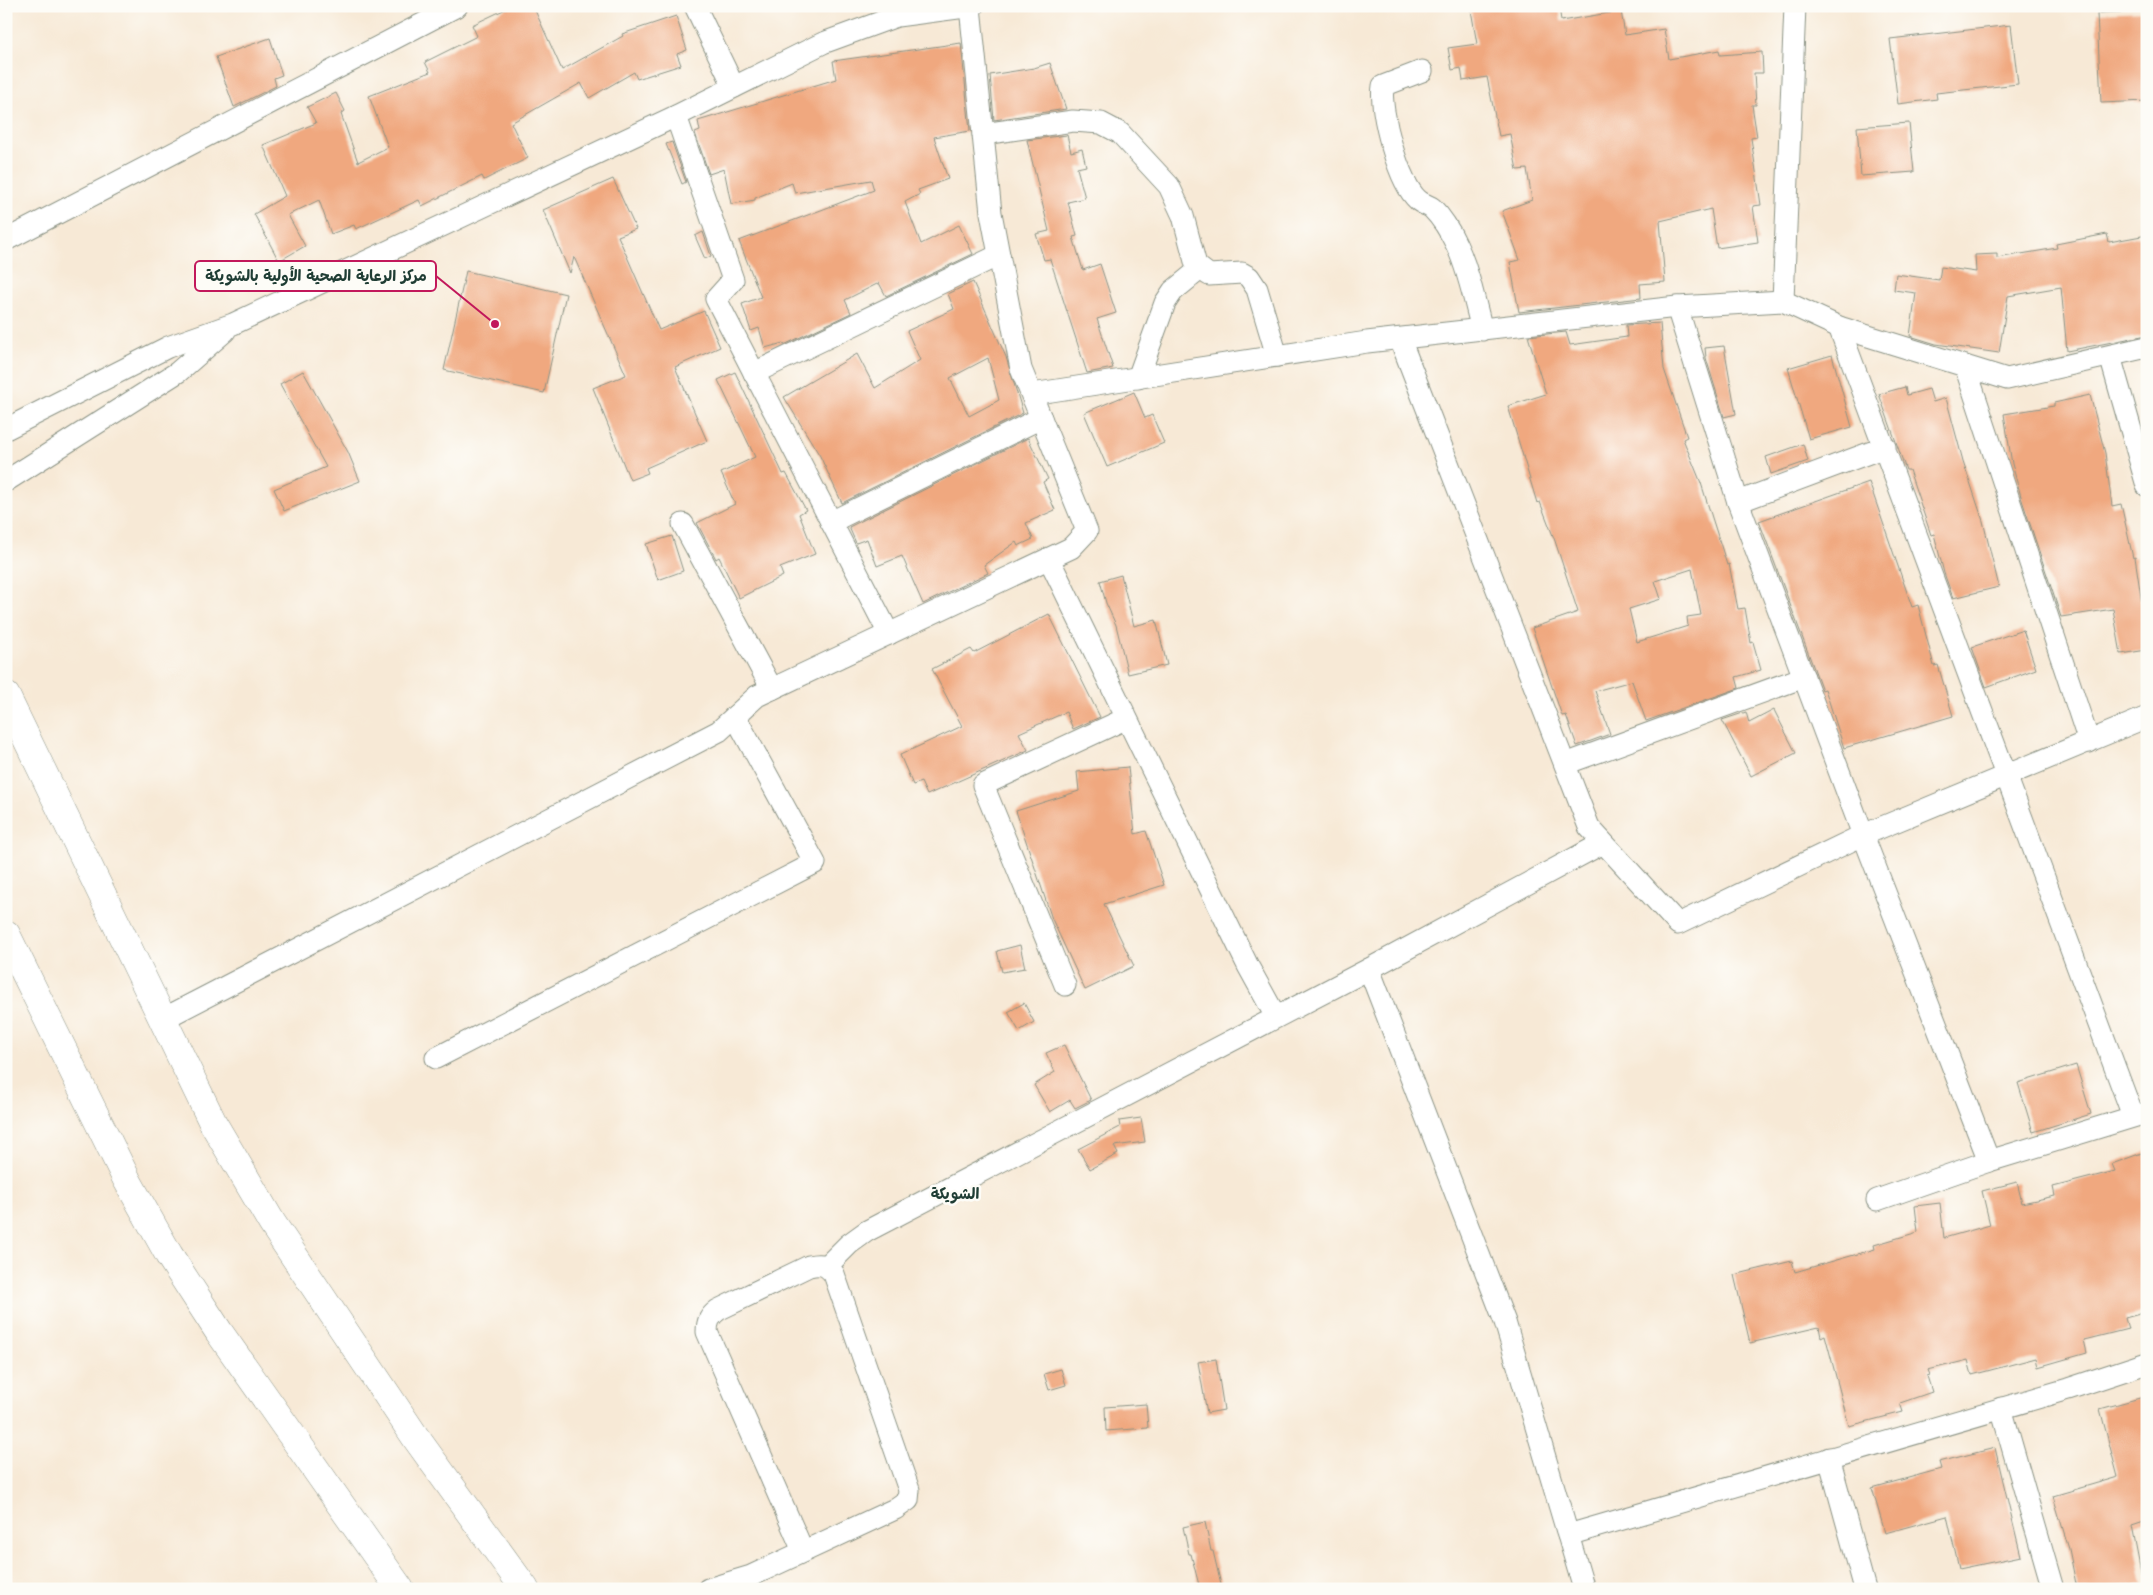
<svg xmlns="http://www.w3.org/2000/svg" width="2153" height="1595" font-family="'Playpen Sans','Playpen Sans Arabic',sans-serif">
<style>
.building{fill:#f0a87f;fill-rule:evenodd}
.lines{fill:none;stroke-linecap:round;stroke-linejoin:round}
.minor-casing{stroke:#8b9385;stroke-width:23}
.major-casing{stroke:#8b9385;stroke-width:29}
.minor{stroke:#fff;stroke-width:21}
.major{stroke:#fff;stroke-width:28}
.labels{text-anchor:middle;stroke-width:5;stroke-linejoin:round;paint-order:stroke}
.neighbourhood-label{font-size:15px;font-weight:bold;fill:#1f3d34;stroke:#fdfcf7}
.leader{fill:none;stroke:#c2185b;stroke-width:2}
.callout-dot{fill:#c2185b;stroke:#fdfcf7;stroke-width:2}
.callout{fill:#fdfcf7;stroke:#c2185b;stroke-width:2}
.callout-label{font-size:15px;text-anchor:middle;font-weight:bold;fill:#1f3d34}
</style>
<rect width="100%" height="100%" fill="#fdfcf7"/>
<filter id="ink" filterUnits="userSpaceOnUse"><feTurbulence type="fractalNoise" baseFrequency=".02" numOctaves="2"/><feDisplacementMap in="SourceGraphic" scale="10" xChannelSelector="R" yChannelSelector="G"/><feConvolveMatrix kernelMatrix="1 2 1 2 8 2 1 2 1" color-interpolation-filters="sRGB"/></filter>
<filter id="wash" filterUnits="userSpaceOnUse"><feTurbulence type="fractalNoise" baseFrequency=".0096" numOctaves="4" result="noise"/><feDisplacementMap in="SourceGraphic" scale="20" xChannelSelector="R" yChannelSelector="G"/><feGaussianBlur stdDeviation="1.12" result="paint"/><feColorMatrix in="noise" values="0 0 0 0 0 0 0 0 0 0 0 0 0 0 0 0 0 1.4 0 .05"/><feComposite in="paint" operator="in"/></filter>
<g filter="url(#wash)">
<rect width="100%" height="100%" fill="#f7e9d6"/>
<g id="blocks">
<g class="building">
<polygon points="512,6 533,6 562,70 623,36 622,34 676,16 687,50 677,54 681,65 637,79 634,72 589,98 581,83 511,123 528,158 484,180 482,176 422,206 419,200 356,229 354,225 331,234 319,200 288,215 305,246 279,261 254,214 285,196 263,145 316,123 307,107 336,93 345,111 341,114 358,162 388,147 369,96 430,72 425,62 477,36 472,25"/>
<polygon points="1495,6 1559,6 1561,21 1621,11 1625,35 1664,29 1669,59 1719,50 1720,55 1762,52 1763,73 1754,73 1756,105 1752,105 1757,137 1751,138 1761,205 1753,206 1758,242 1717,248 1711,209 1660,221 1665,282 1640,284 1641,298 1519,312 1510,262 1520,260 1502,211 1532,200 1527,169 1517,170 1510,134 1499,136 1487,77 1463,81 1461,68 1452,70 1448,48 1477,44 1471,10"/>
<polygon points="2147,11 2147,101 2101,103 2097,13"/>
<polygon points="2011,25 2018,84 1936,93 1937,99 1898,104 1890,39"/>
<polygon points="270,38 282,75 274,78 276,86 234,107 216,57"/>
<polygon points="961,43 970,131 934,137 948,179 918,190 920,194 905,202 921,244 959,225 973,254 886,296 879,283 845,300 851,313 784,345 783,343 765,348 759,328 751,331 742,304 761,297 739,241 874,190 871,180 795,193 792,183 755,198 755,200 731,204 724,169 709,174 695,133 700,131 698,121 836,79 833,61"/>
<polygon points="1050,63 1066,109 994,120 990,75 1034,68"/>
<polygon points="1909,123 1914,172 1861,176 1857,127"/>
<polygon points="1067,135 1071,152 1082,149 1086,166 1077,168 1085,198 1068,202 1077,236 1073,237 1083,270 1100,264 1116,313 1097,319 1113,368 1087,373 1050,259 1044,260 1036,234 1049,231 1027,140"/>
<polygon points="672,142 686,182 682,184 666,144"/>
<polygon points="613,179 636,229 618,236 659,330 704,311 720,347 675,367 707,441 646,468 648,473 630,480 593,388 626,375 574,257 570,273 543,210"/>
<polygon points="703,232 711,256 705,259 695,236"/>
<polygon points="2107,234 2109,242 2147,235 2147,335 2067,351 2061,287 2008,296 1999,353 1936,344 1910,336 1916,293 1894,290 1896,274 1939,280 1941,267 1976,272 1975,255 1997,254 1997,258 2057,248 2056,244"/>
<polygon points="466,271 566,294 544,393 444,370"/>
<path d="M973 282 1006 357 1023 413 842 503 820 456 784 397 857 354 875 388 920 360 907 331 954 309 948 294ZM988 358 999 400 969 416 950 378Z"/>
<path d="M1660 323 1664 369 1687 437 1683 439 1701 483 1727 565 1729 564 1738 609 1745 608 1751 643 1753 642 1761 670 1736 677 1739 688 1646 721 1632 681 1595 691 1610 734 1577 746 1566 715 1562 716 1532 628 1578 612 1555 541 1540 502 1537 503 1508 406 1546 394 1528 336 1566 332 1570 345 1627 337 1626 325ZM1692 569 1701 615 1687 617 1688 626 1637 642 1629 609 1661 599 1655 581Z"/>
<polygon points="1724,346 1736,414 1724,417 1706,358 1705,348"/>
<polygon points="1832,355 1852,427 1809,439 1788,368"/>
<polygon points="303,371 348,452 360,481 284,511 274,489 326,467 280,384"/>
<polygon points="735,372 783,474 786,473 806,510 799,514 815,554 780,568 783,576 739,598 719,557 716,559 697,523 735,504 721,473 755,457 718,380"/>
<polygon points="1905,387 1907,395 1929,389 1933,402 1946,398 1963,461 1983,521 1999,587 1953,598 1944,573 1934,534 1931,535 1909,470 1906,470 1879,394"/>
<polygon points="1134,392 1145,418 1152,415 1164,443 1107,467 1084,413"/>
<polygon points="2090,395 2105,453 2112,506 2121,504 2133,558 2135,557 2142,604 2145,604 2147,614 2147,650 2121,654 2113,609 2061,617 2022,500 2012,464 2004,414 2054,406 2054,403"/>
<polygon points="1028,438 1048,479 1043,482 1055,510 1026,523 1033,539 1018,546 1016,542 984,565 988,573 923,604 902,556 877,566 867,539 856,543 849,527"/>
<polygon points="1803,444 1808,461 1771,474 1766,457"/>
<polygon points="1869,482 1912,607 1918,605 1934,666 1938,665 1953,716 1844,748 1825,689 1822,690 1759,521"/>
<polygon points="672,536 683,571 658,580 646,544"/>
<polygon points="1121,575 1134,626 1156,620 1167,665 1128,674 1116,625 1106,603 1100,581"/>
<polygon points="1049,614 1100,717 1073,729 1066,712 1019,733 1028,750 927,795 921,782 913,785 900,755 962,726 932,669 971,649 974,653"/>
<polygon points="2023,630 2036,669 1986,687 1972,647"/>
<polygon points="1774,710 1796,753 1751,776 1722,720 1746,712 1749,723"/>
<polygon points="1128,767 1135,834 1146,831 1164,885 1104,904 1134,966 1085,990 1052,919 1016,811 1079,791 1077,772"/>
<polygon points="1020,945 1025,968 1002,972 997,951"/>
<polygon points="1024,1003 1034,1022 1019,1031 1008,1012"/>
<polygon points="1064,1045 1091,1100 1075,1108 1070,1100 1050,1112 1034,1085 1055,1072 1046,1053"/>
<polygon points="2076,1065 2091,1114 2033,1132 2018,1083"/>
<polygon points="1141,1118 1145,1142 1114,1146 1118,1154 1090,1169 1078,1149 1120,1127 1119,1121"/>
<polygon points="2147,1151 2147,1312 2125,1318 2128,1329 2084,1340 2087,1353 2038,1367 2036,1358 1972,1375 1968,1360 1928,1370 1930,1375 1927,1376 1932,1392 1900,1403 1903,1412 1849,1426 1825,1335 1821,1337 1819,1327 1750,1343 1734,1275 1792,1261 1795,1272 1875,1249 1874,1245 1918,1232 1915,1206 1940,1203 1944,1238 1990,1225 1982,1191 2017,1182 2022,1203 2055,1196 2053,1187 2115,1171 2112,1164"/>
<polygon points="1216,1359 1224,1410 1207,1413 1198,1362"/>
<polygon points="1061,1369 1066,1385 1049,1390 1044,1374"/>
<polygon points="2147,1396 2147,1521 2132,1526 2143,1583 2112,1589 2077,1589 2069,1549 2053,1496 2118,1477 2100,1409"/>
<polygon points="1146,1404 1148,1428 1106,1431 1105,1407"/>
<polygon points="1995,1448 2021,1556 1959,1569 1947,1516 1885,1533 1872,1488 1941,1469 1939,1462"/>
<polygon points="1205,1522 1211,1551 1213,1551 1222,1589 1200,1589 1191,1554 1189,1554 1183,1527"/>
</g>
</g>
</g>
<g filter="url(#ink)">
<use href="#blocks" fill-opacity="0" stroke="#8b9385" stroke-width="1"/>
<g class="lines">
<g class="minor-casing">
<g id="minor">
<polyline points="695,6 734,87"/>
<path d="M1422 71 1383 86C1379 111 1399 184 1418 200 1422 204 1428 205 1432 208 1442 218 1451 233 1457 246 1469 272 1475 303 1482 330"/>
<polyline points="676,116 733,280 716,299 889,634"/>
<polyline points="983,134 1073,121 1101,123 1120,133 1169,186 1183,216 1196,265 1209,275 1242,273 1249,277 1257,289 1277,356"/>
<polyline points="6,240 457,6"/>
<polyline points="1783,301 1795,6"/>
<polyline points="1677,307 1738,502 1863,835 1989,1161"/>
<polyline points="1839,327 2133,1116"/>
<polyline points="1400,339 1589,827 1678,924 1863,835 2147,717"/>
<polyline points="2110,356 2147,486"/>
<polyline points="1965,366 2089,742"/>
<polyline points="754,373 999,255"/>
<polyline points="1138,378 1165,303 1173,291 1200,269"/>
<polyline points="1032,394 1367,342 1677,307 1783,301 1839,327 2007,379 2147,347"/>
<polyline points="6,429 168,347 233,324 676,116 823,43 897,16 973,6"/>
<polyline points="6,481 178,372 225,331"/>
<polyline points="1738,502 1885,447"/>
<polyline points="831,522 1041,418"/>
<polyline points="683,524 772,689"/>
<polyline points="1049,559 1248,966 1276,1017"/>
<polyline points="1565,764 1804,677"/>
<polyline points="1369,969 1505,1322 1584,1589"/>
<polyline points="1065,985 983,785 1125,719"/>
<polyline points="163,1019 719,731 757,696 1071,548 1087,531 1021,369 991,213 970,7"/>
<polyline points="436,1058 815,863 735,716"/>
<polyline points="1877,1200 1989,1161 2146,1113"/>
<polyline points="827,1266 849,1244 867,1231 1369,969 1603,843"/>
<polyline points="2001,1408 2053,1589"/>
<polyline points="1829,1458 1865,1589"/>
<polyline points="1568,1535 2068,1389 2147,1363"/>
<path d="M708 1589 751 1576 895 1509 908 1500 909 1490 834 1274C826 1265 822 1263 809 1266L718 1310C710 1316 707 1321 707 1332L803 1551"/>
</g>
</g>
<g class="major-casing">
<g id="major">
<polyline points="6,696 213,1123 272,1223 416,1438 525,1589"/>
<polyline points="6,934 127,1180 169,1255 219,1332 400,1589"/>
</g>
</g>
<use href="#minor" class="minor"/>
<use href="#major" class="major"/>
</g>
</g>
<g class="labels">
<g class="neighbourhood-label">
<text x="955" y="1199">الشويكة</text>
</g>
</g>
<path class="leader" d="M495 324L436 276"/>
<circle class="callout-dot" cx="495" cy="324" r="5"/>
<rect class="callout" x="195" y="261" width="241" height="30" rx="5"/>
<g class="callout-label">
<text x="316" y="281">مركز الرعاية الصحية الأولية بالشويكة</text>
</g>
<rect width="2153" height="1595" fill="none" stroke="#fdfcf7" stroke-width="25"/>
</svg>
